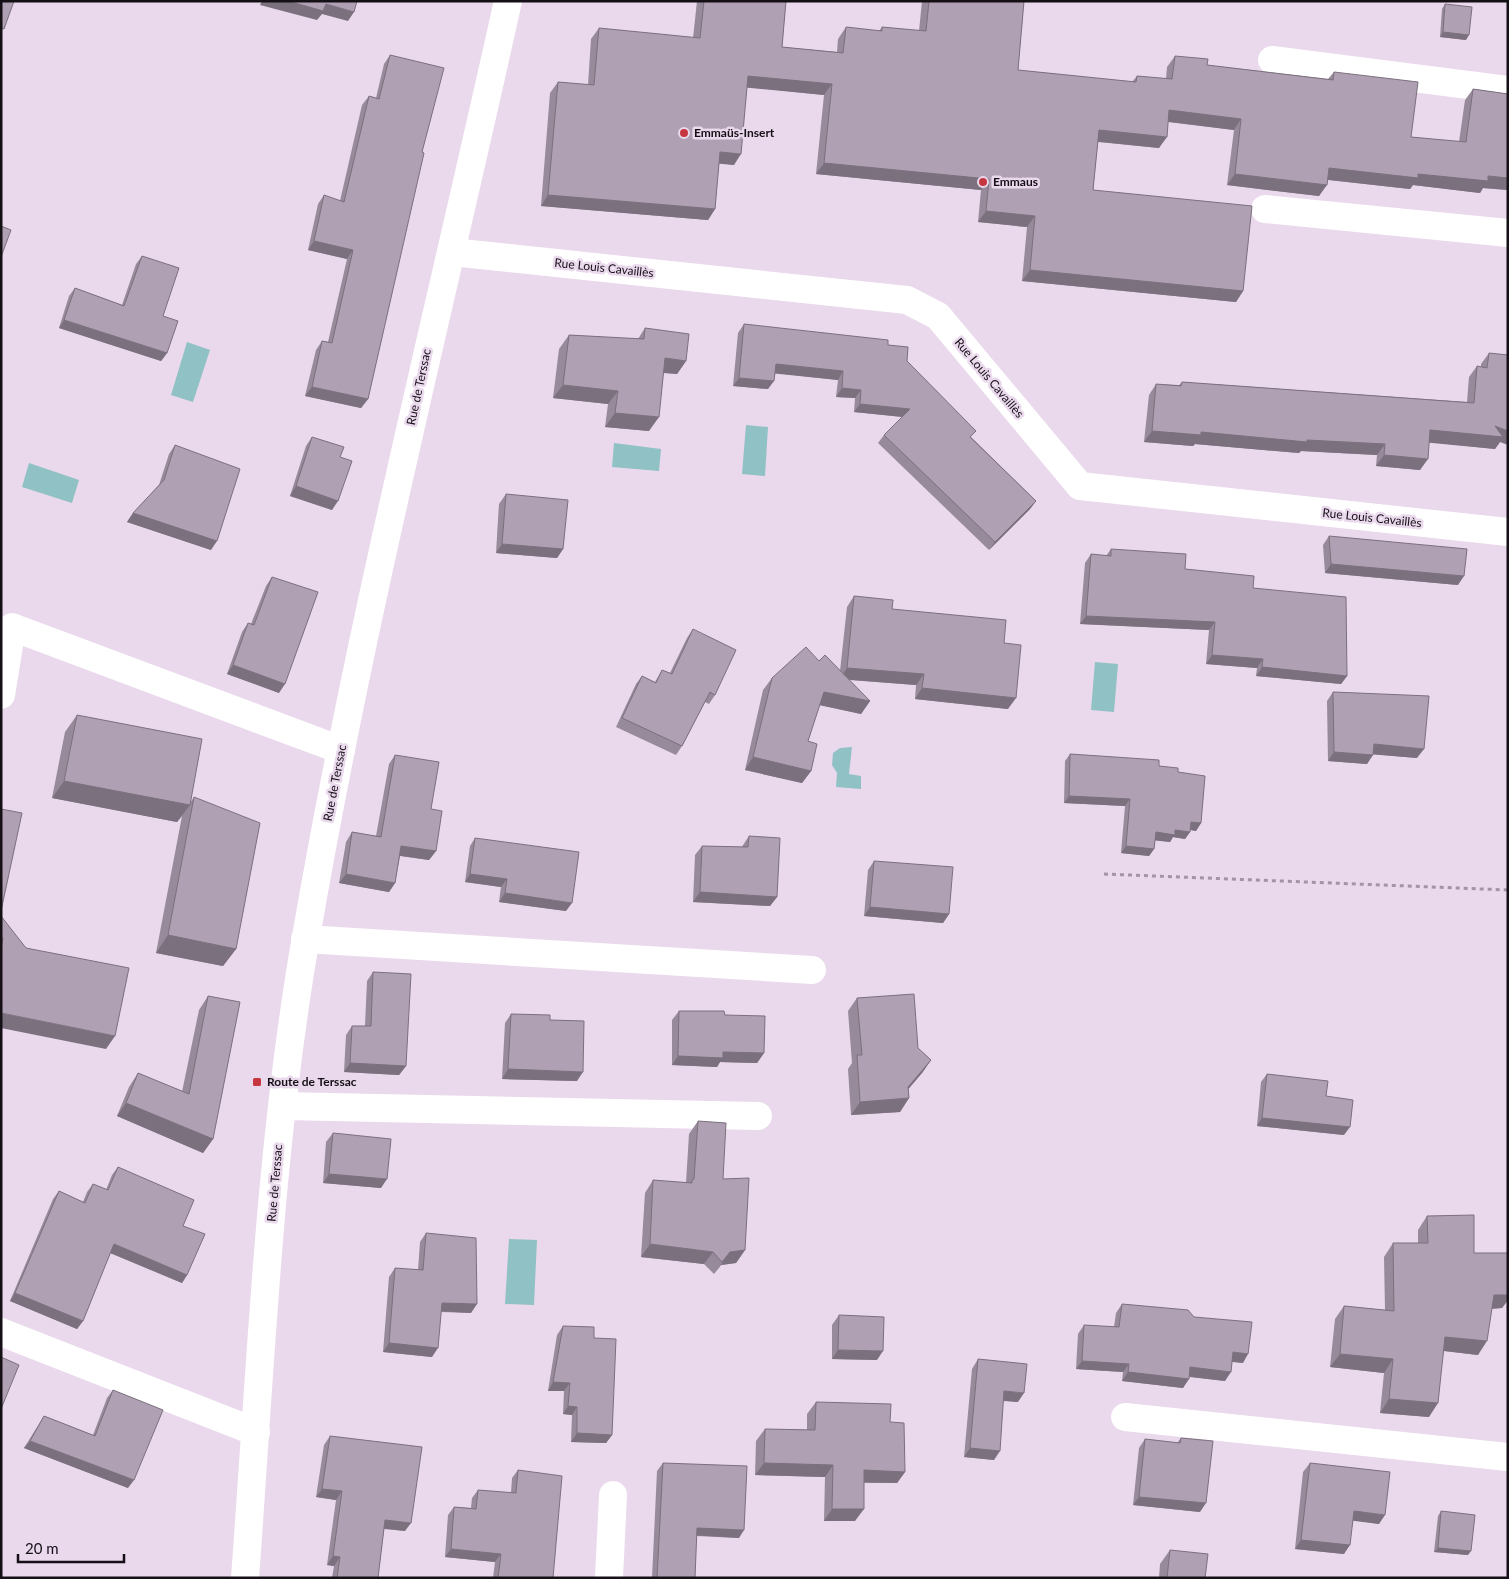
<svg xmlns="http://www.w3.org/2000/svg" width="1509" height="1579" font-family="Lato,sans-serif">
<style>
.water{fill:#90c1c5}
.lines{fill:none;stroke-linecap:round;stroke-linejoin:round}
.path{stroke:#a294a4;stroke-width:3;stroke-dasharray:4 4;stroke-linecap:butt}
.minor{stroke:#fff;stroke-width:28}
.wall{fill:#978a9a}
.shaded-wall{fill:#7b707d}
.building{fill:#b0a0b3;stroke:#7b707d}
.poi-dot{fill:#c63640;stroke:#ead8ec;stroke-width:2}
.labels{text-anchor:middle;stroke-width:5;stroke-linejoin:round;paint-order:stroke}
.poi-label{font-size:12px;font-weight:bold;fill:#150f16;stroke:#ead8ec;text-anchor:start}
.street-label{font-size:12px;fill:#150f16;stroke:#ead8ec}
</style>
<rect width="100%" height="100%" fill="#ead8ec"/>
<g class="water">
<polygon points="187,342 210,350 193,402 171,395"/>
<polygon points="746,425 768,427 765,476 742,474"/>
<polygon points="614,443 661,449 659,471 612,467"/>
<polygon points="29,463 79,480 72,503 22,487"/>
<polygon points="1095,662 1118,664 1114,712 1091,710"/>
<polygon points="852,747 849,774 861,776 861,789 836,787 837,773 832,765 833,753 840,748"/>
<polygon points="509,1239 537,1240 534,1305 505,1304"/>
</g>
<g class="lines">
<polyline class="path" points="1104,874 1508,890"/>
<g class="minor">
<polyline points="1272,60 1508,90"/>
<polyline points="1265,209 1508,233"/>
<polyline points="452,252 907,300 938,316 1080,486 1508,532"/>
<polyline points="1,695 12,627 341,750"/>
<polyline points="305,939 812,970"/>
<polyline points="283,1106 758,1116"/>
<polyline points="1,1332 256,1432"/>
<polyline points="1125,1417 1508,1457"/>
<path d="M245 1578C261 1364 269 1148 306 937 360 622 439 313 508 1"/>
<polyline points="609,1578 613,1495"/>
</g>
</g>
<g class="wall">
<polygon points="697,1 786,1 782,47 837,52 838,39 846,27 879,31 882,27 919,31 922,1 1024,1 1018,70 1132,82 1137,76 1166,79 1167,67 1175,56 1207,65 1328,79 1334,72 1411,137 1459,142 1465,100 1473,89 1508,94 1508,190 1483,188 1480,193 1413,185 1410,189 1328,180 1319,196 1227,185 1234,130 1168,122 1159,148 1098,142 1093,190 1243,291 1236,302 1022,281 1027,227 978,222 981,190 816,174 824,95 747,87 734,165 719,163 715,209 708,220 541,206 550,93 558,82 588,85 591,39 599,28 693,38"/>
<polygon points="1445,4 1466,40 1440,37 1442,9"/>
<polygon points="390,55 422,152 368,399 361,408 305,396 316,350 322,341 328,342 347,259 308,250 318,204 324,195 340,201 362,105 369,96 376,98 384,64"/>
<polygon points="142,256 163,316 167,353 161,361 59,328 69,296 75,288 122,305 136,264"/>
<polygon points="744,324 888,345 907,361 971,437 1036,501 1030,509 989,550 878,443 884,435 902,417 854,412 855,398 836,397 838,380 775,373 768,389 733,386 738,333"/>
<polygon points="645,328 686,361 677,374 663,373 649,431 605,427 608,404 553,398 559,349 569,335 638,339"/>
<polygon points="1489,353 1500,442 1495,449 1429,442 1420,470 1376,466 1377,455 1301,451 1299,453 1195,444 1193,446 1144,442 1149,395 1156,384 1179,385 1182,382 1467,402 1469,377 1477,366 1481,367 1481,364"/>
<polygon points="312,437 340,457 332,510 290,496 306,446"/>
<polygon points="175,445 211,550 127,522 133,513 159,485 169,454"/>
<polygon points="506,494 563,549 557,558 496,553 499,504"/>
<polygon points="1329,536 1458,585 1325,573 1323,545"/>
<polygon points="1111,549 1253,588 1347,676 1341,684 1256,676 1257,668 1206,664 1209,630 1080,624 1085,563 1091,554 1106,556"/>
<polygon points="272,577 279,693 227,674 242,632 248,623 251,624 266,586"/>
<polygon points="854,596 892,609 1004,643 1008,709 915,699 916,685 849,680 870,701 861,714 819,705 808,741 811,771 802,783 745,770 763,690 772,678 819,661 840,671 847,607"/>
<polygon points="693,629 715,695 709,704 705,702 682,746 676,755 616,727 636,684 642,676 655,682 662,670 670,673 687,638"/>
<polygon points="1333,692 1417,758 1373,754 1367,764 1328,761 1327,701"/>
<polygon points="77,715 190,803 194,797 236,949 223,966 156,953 182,816 177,822 52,798 65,732"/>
<polygon points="1070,754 1159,766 1178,772 1201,823 1196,831 1190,830 1190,832 1185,839 1173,837 1170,842 1155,840 1154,849 1149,856 1121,853 1125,806 1064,803 1065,761"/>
<polygon points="395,755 436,851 429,860 400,856 395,883 389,892 339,883 346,842 352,832 376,836 389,764"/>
<polygon points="749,836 777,897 770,906 693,902 695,855 702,846 742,847 743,845"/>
<polygon points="475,838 566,911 499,902 501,887 465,882 470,846"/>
<polygon points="874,861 949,914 943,923 864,916 868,870"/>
<polygon points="373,972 406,1066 399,1075 344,1072 346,1035 352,1026 365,1026 367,981"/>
<polygon points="208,996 213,1139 203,1153 117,1116 129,1087 138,1073 182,1092 199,1010"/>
<polygon points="857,998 931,1060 922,1073 908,1089 909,1098 900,1112 851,1115 848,1069 852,1063 848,1011"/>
<polygon points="679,1011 725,1015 764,1053 757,1063 720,1062 717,1067 672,1065 672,1020"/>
<polygon points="511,1014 550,1020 577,1081 502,1079 505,1023"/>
<polygon points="1267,1074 1326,1096 1344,1135 1257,1126 1261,1082"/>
<polygon points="698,1121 723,1179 745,1250 736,1263 721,1265 714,1274 704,1264 641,1257 645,1193 653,1180 686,1183 689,1134"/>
<polygon points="333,1133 381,1188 323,1183 326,1142"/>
<polygon points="118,1167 183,1226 187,1275 182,1283 110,1253 83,1321 77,1329 10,1301 53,1199 59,1191 83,1202 87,1192 93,1184 106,1190 112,1175"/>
<polygon points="1427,1216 1474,1253 1508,1253 1508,1300 1502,1308 1492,1309 1478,1355 1444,1351 1429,1417 1380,1413 1384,1373 1330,1367 1335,1319 1344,1306 1385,1310 1384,1257 1393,1243 1418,1243 1418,1230"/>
<polygon points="426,1233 471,1313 441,1312 432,1357 383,1352 389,1277 395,1268 418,1270 420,1242"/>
<polygon points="1122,1304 1194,1317 1243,1363 1232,1362 1225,1381 1189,1377 1183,1388 1122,1381 1123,1372 1076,1369 1078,1334 1084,1325 1114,1327 1116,1313"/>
<polygon points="839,1315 877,1360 832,1359 832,1325"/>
<polygon points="563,1326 594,1338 612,1435 606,1443 571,1442 572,1415 563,1414 564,1391 548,1391 557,1335"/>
<polygon points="978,1359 1018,1402 1003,1401 994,1460 964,1457 972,1369"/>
<polygon points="113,1390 128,1488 24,1448 44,1416 93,1435 107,1398"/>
<polygon points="816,1402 890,1422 905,1472 897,1483 864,1483 855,1521 824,1521 825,1477 755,1475 756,1441 765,1429 807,1430 807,1414"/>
<polygon points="330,1436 405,1531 384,1529 378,1578 332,1578 334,1566 327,1565 336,1500 316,1497 324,1445"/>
<polygon points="1181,1438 1200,1512 1133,1505 1139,1448 1145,1439 1177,1443"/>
<polygon points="663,1463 739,1538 696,1536 695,1578 652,1578 657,1471"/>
<polygon points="1310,1463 1379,1524 1353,1520 1344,1554 1295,1549 1303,1472"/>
<polygon points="518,1470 553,1578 493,1578 495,1562 445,1557 448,1515 454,1507 471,1508 472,1498 478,1490 511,1493 512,1478"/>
<polygon points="1441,1511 1468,1555 1434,1552 1438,1516"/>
<polygon points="1170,1550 1205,1578 1159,1578 1160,1564"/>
</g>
<g class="shaded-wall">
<polygon points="262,1 288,1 326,4 354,12 348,21 322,14 317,20 260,5"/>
<polygon points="1443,32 1469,35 1466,40 1440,37"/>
<polygon points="748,76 832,84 824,95 740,87"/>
<polygon points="1169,110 1241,119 1234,130 1162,121"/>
<polygon points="1099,130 1167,137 1159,148 1092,141"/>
<polygon points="720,152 741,154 734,165 712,163"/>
<polygon points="824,163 989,179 981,190 816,174"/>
<polygon points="1329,168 1418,174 1488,176 1508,178 1508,190 1483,188 1480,193 1413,185 1410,189 1321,179"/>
<polygon points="1235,174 1327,185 1319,196 1227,185"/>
<polygon points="548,195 715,209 708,220 541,206"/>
<polygon points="986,211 1035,216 1027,227 978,222"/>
<polygon points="314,241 353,250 347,259 308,250"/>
<polygon points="1030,270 1243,291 1236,302 1022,281"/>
<polygon points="64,320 167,353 161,361 59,328"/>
<polygon points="665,358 686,361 677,374 656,372"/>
<polygon points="776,364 843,371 838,380 770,373"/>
<polygon points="739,378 774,381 768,389 733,386"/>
<polygon points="563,385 618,391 608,404 553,398"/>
<polygon points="312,387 368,399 361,408 305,396"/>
<polygon points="842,388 861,390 855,398 836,397"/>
<polygon points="860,404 910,409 904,417 854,412"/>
<polygon points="615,413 659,417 649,431 605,427"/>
<polygon points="1495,426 1508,431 1508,445 1500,442 1495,449 1422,442 1430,430"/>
<polygon points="1152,431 1201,432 1385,444 1377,455 1301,451 1299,453 1195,444 1193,446 1144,442"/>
<polygon points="1384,455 1428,459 1420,470 1376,466"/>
<polygon points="296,486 338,501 332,510 290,496"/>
<polygon points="1036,501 1030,509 989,550 995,542"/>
<polygon points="133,513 217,541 211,550 127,522"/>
<polygon points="502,544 563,549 557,558 496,553"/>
<polygon points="1331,564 1464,576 1458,585 1325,573"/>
<polygon points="1086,616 1215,622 1209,630 1080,624"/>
<polygon points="1212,655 1263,659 1257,668 1206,664"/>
<polygon points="233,665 285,684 279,693 227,674"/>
<polygon points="1262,667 1347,676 1341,684 1256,676"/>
<polygon points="847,668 924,674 916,685 840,679"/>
<polygon points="922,688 1016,698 1008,709 915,699"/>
<polygon points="824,692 870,701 861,714 815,704"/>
<polygon points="1374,744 1424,749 1417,758 1368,754"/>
<polygon points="1334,752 1373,755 1367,764 1328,761"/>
<polygon points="753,757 811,771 802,783 745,770"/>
<polygon points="64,781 190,805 177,822 52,798"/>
<polygon points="1069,796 1130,799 1125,806 1064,803"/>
<polygon points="1191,822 1201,823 1196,831 1186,829"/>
<polygon points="1175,830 1190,832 1185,839 1173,837 1170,842 1151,840 1156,832"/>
<polygon points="401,846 436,851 429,860 395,855"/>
<polygon points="1126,846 1154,849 1149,856 1121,853"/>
<polygon points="346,874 395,883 389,892 339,883"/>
<polygon points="470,874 507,879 501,887 465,882"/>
<polygon points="700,892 777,897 770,906 693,902"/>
<polygon points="505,893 572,903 566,911 499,902"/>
<polygon points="870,907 949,914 943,923 864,916"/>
<polygon points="168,935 236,949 223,966 156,953"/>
<polygon points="1,1013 115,1036 106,1049 1,1028"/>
<polygon points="723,1052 764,1053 757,1063 720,1062 717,1067 672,1065 678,1056"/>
<polygon points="931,1060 922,1073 900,1099 909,1098 900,1112 851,1115 860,1102 908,1087"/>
<polygon points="350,1063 406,1066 399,1075 344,1072"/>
<polygon points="508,1069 583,1072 577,1081 502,1079"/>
<polygon points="126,1103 213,1139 203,1153 117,1116"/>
<polygon points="1262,1118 1350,1127 1344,1135 1257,1126"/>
<polygon points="329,1174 387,1179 381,1188 323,1183"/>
<polygon points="114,1244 187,1275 182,1283 108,1252"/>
<polygon points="650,1244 713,1252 704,1264 641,1257"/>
<polygon points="745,1250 736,1263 721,1265 714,1274 730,1252"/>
<polygon points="15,1293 83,1321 77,1329 10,1301"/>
<polygon points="1494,1295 1508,1295 1508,1300 1502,1308 1484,1309"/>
<polygon points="442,1303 477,1304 471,1313 436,1311"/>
<polygon points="1445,1337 1487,1341 1478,1355 1436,1350"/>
<polygon points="389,1343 438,1348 432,1357 383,1352"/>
<polygon points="838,1350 883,1351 877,1360 832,1359"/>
<polygon points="1233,1352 1248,1354 1243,1363 1227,1361"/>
<polygon points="1340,1354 1393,1359 1384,1373 1330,1367"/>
<polygon points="1082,1361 1129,1364 1123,1372 1076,1369"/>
<polygon points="1190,1367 1231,1372 1225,1381 1184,1376"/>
<polygon points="1128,1372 1189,1379 1183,1388 1122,1381"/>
<polygon points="553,1382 570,1383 564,1391 548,1391"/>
<polygon points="1004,1391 1024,1393 1018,1402 997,1400"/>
<polygon points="1389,1399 1438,1403 1429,1417 1380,1413"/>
<polygon points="568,1406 577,1407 572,1415 563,1414"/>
<polygon points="577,1433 612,1435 606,1443 571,1442"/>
<polygon points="30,1441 134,1480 128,1488 24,1448"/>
<polygon points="970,1448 1000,1451 994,1460 964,1457"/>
<polygon points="764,1463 833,1465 825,1477 755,1475"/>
<polygon points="864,1470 905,1472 897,1483 856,1482"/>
<polygon points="322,1489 342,1491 336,1500 316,1497"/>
<polygon points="1139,1497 1206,1503 1200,1512 1133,1505"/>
<polygon points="832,1509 864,1509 855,1521 824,1521"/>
<polygon points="1354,1511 1385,1515 1379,1524 1347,1520"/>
<polygon points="385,1520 411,1523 405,1531 380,1528"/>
<polygon points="697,1528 744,1530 739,1538 691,1535"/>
<polygon points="1301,1540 1350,1545 1344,1554 1295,1549"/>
<polygon points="1438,1548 1471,1551 1468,1555 1434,1552"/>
<polygon points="451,1549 501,1554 495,1562 445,1557"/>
<polygon points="333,1556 340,1557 334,1566 327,1565"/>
</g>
<g class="building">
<polygon points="1,1 14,1 4,29 1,28"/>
<polygon points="288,1 357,1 354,12 326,4 323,11"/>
<polygon points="704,1 786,1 782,47 843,53 846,27 882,31 882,27 926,31 929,1 1024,1 1018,70 1136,82 1137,76 1172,79 1175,56 1208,59 1207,65 1333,80 1334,72 1418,82 1411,137 1466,142 1473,89 1508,94 1508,178 1488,176 1488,181 1418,174 1418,178 1329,168 1327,185 1235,174 1241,119 1169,110 1167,137 1099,130 1093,190 1252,206 1243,291 1030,270 1035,216 986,211 989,179 824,163 832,84 748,76 741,154 720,152 715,209 548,195 558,82 594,85 599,28 700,38"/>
<polygon points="1445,4 1472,7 1469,35 1443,32"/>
<polygon points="390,55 444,68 422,152 424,153 368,399 312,387 322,341 332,343 353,250 314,241 324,195 344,202 369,96 379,99"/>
<polygon points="1,226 11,230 1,257"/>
<polygon points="142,256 179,268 163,316 178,321 167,353 64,320 75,288 124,306"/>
<polygon points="744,324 888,340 888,345 908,347 907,361 976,431 970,437 1036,501 995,542 884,435 910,409 860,404 861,390 842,388 843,371 776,364 774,381 739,378"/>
<polygon points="645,328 689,334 686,361 665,358 659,417 615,413 618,391 563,385 569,335 644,339"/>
<polygon points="1489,353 1508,355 1508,431 1495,426 1503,437 1430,430 1428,459 1384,455 1385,444 1307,440 1307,442 1201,432 1201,435 1152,431 1156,384 1181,386 1182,382 1474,403 1477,366 1487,368"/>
<polygon points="312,437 344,447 340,457 352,461 338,501 296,486"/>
<polygon points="175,445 240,469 217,541 133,513 164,480"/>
<polygon points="506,494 568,500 563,549 502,544"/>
<polygon points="1329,536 1467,549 1464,576 1331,564"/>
<polygon points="1111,549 1186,554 1185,569 1254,576 1253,588 1346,597 1347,676 1262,667 1263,659 1212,655 1215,622 1086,616 1091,554 1111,556"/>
<polygon points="272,577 318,592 285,684 233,665 248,623 254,625"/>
<polygon points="854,596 893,600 892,609 1006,620 1004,643 1021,645 1016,698 922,688 924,674 847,668"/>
<polygon points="693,629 736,650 715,695 710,692 682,746 622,718 642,676 656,683 662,670 672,674"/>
<polygon points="806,647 819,661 825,655 870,701 824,692 808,741 817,744 811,771 753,757 772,678"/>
<polygon points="1333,692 1429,696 1424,749 1374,744 1373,755 1334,752"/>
<polygon points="77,715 202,739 190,805 64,781"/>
<polygon points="1070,754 1159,760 1159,766 1178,768 1178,772 1205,776 1201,823 1191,822 1190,832 1175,830 1175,835 1156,832 1154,849 1126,846 1130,799 1069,796"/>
<polygon points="395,755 439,762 431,809 442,811 436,851 401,846 395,883 346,874 352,832 381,837"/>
<polygon points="194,797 260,823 236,949 168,935"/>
<polygon points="1,809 22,813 1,911"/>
<polygon points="749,836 780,838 777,897 700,892 702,846 748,847"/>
<polygon points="475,838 579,852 572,903 505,893 507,879 470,874"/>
<polygon points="874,861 953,867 949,914 870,907"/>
<polygon points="1,916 26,948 129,968 115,1036 1,1013 1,949 3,938 1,938"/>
<polygon points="373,972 411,974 406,1066 350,1063 352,1026 371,1026"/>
<polygon points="914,994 918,1048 931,1060 908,1087 909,1098 860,1102 857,1055 862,1055 857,998"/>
<polygon points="208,996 240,1002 213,1139 126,1103 138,1073 189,1094"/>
<polygon points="679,1011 724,1011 725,1015 765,1016 764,1053 723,1052 723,1058 678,1056"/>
<polygon points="511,1014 550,1015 550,1020 584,1021 583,1072 508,1069"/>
<polygon points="1267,1074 1328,1081 1326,1096 1353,1100 1350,1127 1262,1118"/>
<polygon points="698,1121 726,1123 723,1179 749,1178 745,1250 730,1252 722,1262 713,1252 650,1244 653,1180 692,1183 692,1180 694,1179"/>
<polygon points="333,1133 391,1139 387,1179 329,1174"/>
<polygon points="118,1167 194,1200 183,1226 205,1234 187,1275 114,1244 83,1321 15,1293 59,1191 85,1203 93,1184 108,1190"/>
<polygon points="1474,1215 1474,1253 1508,1253 1508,1295 1494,1295 1487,1341 1445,1337 1438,1403 1389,1399 1393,1359 1340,1354 1344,1306 1394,1311 1393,1243 1428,1243 1427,1216"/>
<polygon points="426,1233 476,1238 477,1304 442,1303 438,1348 389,1343 395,1268 423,1270"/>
<polygon points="1122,1304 1188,1310 1194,1317 1252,1322 1248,1354 1233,1352 1231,1372 1190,1367 1189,1379 1128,1372 1129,1364 1082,1361 1084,1325 1119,1327"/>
<polygon points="839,1315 884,1317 883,1351 838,1350"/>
<polygon points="563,1326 594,1327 594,1338 616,1339 612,1435 577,1433 577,1407 568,1406 570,1383 553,1382"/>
<polygon points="1,1357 19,1365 1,1409"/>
<polygon points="978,1359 1027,1364 1024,1393 1004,1391 1000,1451 970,1448"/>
<polygon points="113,1390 163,1410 134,1480 30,1441 44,1416 95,1436"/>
<polygon points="816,1402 891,1404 890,1422 904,1423 905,1472 864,1470 864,1509 832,1509 833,1465 764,1463 765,1429 815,1430"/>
<polygon points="330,1436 422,1447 411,1523 385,1520 378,1578 337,1578 340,1557 333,1556 342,1491 322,1489"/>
<polygon points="1181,1438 1213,1441 1206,1503 1139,1497 1145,1439 1180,1443"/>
<polygon points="663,1463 747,1466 744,1530 697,1528 695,1578 657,1578"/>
<polygon points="1310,1463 1390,1472 1385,1515 1354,1511 1350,1545 1301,1540"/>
<polygon points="518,1470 562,1476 553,1578 498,1578 501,1554 451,1549 454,1507 476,1509 478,1490 516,1493"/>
<polygon points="1441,1511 1475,1515 1471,1551 1438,1548"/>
<polygon points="1170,1550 1208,1554 1205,1578 1167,1578"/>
</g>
<g class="poi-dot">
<circle cx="684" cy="133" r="5"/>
<circle cx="983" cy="182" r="5"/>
<rect x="252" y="1077" width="10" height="10" rx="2.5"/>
</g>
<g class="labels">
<g class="poi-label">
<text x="694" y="137">Emmaüs-Insert</text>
<text x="993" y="186">Emmaus</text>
<text x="267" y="1086">Route de Terssac</text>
</g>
<g class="street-label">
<text transform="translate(604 268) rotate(6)" y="4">Rue Louis Cavaillès</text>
<text transform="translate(989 378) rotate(50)" y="4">Rue Louis Cavaillès</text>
<text transform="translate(419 387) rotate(-78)" y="4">Rue de Terssac</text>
<text transform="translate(1372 518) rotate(6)" y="4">Rue Louis Cavaillès</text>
<text transform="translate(335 783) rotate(-79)" y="4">Rue de Terssac</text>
<text transform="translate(275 1183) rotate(-85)" y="4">Rue de Terssac</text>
</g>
</g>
<rect width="1509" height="1579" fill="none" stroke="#150f16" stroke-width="5"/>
<path d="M18 1554v8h106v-8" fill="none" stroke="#150f16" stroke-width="2.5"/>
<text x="25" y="1554" font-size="15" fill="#150f16" stroke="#ead8ec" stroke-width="4" paint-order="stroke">20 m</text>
</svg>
